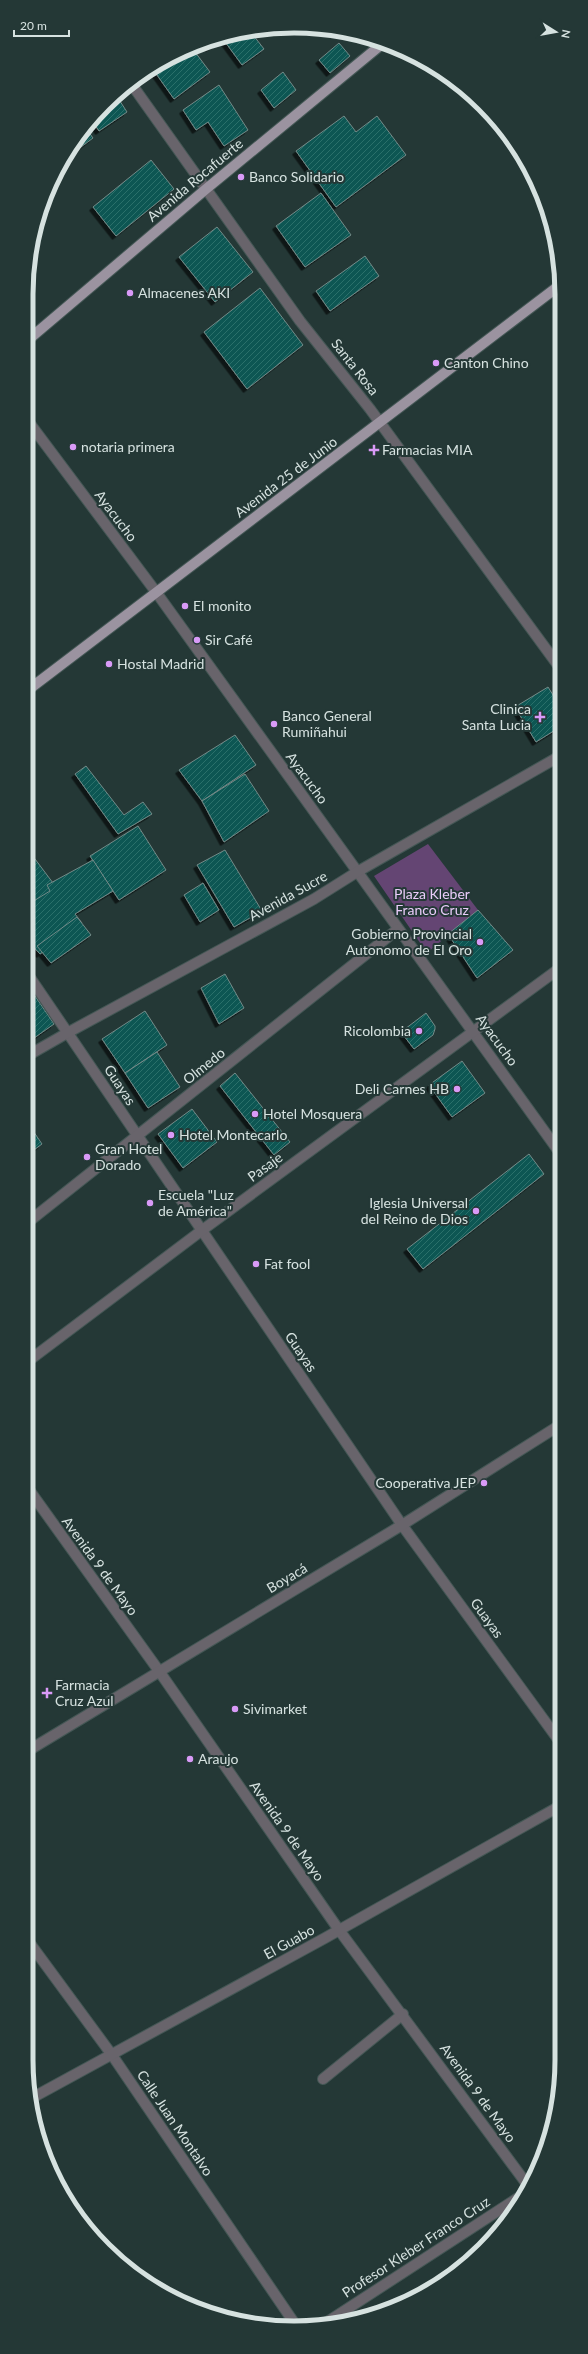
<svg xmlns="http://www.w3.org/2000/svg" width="588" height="2354" font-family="Lato,sans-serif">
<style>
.park{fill:#644573}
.building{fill:url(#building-hatch);stroke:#748a88;filter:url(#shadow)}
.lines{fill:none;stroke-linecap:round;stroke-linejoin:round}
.lane-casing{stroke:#445755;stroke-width:12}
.street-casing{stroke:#445755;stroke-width:12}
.primary-casing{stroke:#445755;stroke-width:12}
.lane{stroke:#68646b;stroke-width:10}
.street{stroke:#68646b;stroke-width:10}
.primary{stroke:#9b93a0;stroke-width:10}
.poi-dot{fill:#d99af7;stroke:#243836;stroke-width:1.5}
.labels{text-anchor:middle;stroke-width:4;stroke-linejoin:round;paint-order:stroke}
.poi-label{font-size:14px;fill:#d6e2e0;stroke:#243836;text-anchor:start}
.street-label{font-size:14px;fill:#d6e2e0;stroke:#243836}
.park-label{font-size:14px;fill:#eaccfa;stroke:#243836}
.rim{fill:none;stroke:#d6e2e0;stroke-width:5}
</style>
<defs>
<pattern id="building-hatch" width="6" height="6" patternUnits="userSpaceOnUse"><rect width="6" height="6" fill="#085753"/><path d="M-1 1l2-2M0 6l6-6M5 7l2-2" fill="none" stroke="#2b6f6b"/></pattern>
<filter id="shadow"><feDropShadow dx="-3.5" dy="3.5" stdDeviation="0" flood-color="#0009"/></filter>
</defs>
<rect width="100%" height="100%" fill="#243836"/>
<polygon class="park" points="428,844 478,910 427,953 374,876"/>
<g class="building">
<polygon points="250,31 264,49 242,65 223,39 229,34"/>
<polygon points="217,38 214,39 217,43 209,48 207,45 203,48 201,44"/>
<polygon points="339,43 350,56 330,73 319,60"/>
<polygon points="200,44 202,47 190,55 186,50"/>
<polygon points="179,52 184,60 195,52 210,72 174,99 152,68"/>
<polygon points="283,72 296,90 274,108 261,90"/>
<polygon points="219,85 248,130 224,146 208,122 196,130 183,110"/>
<polygon points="116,95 127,112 99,131 91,119"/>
<polygon points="344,116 356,132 377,116 406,155 336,207 296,151"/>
<polygon points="85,127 93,138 61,162 62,160"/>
<polygon points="151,160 174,189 116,236 93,207"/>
<polygon points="321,193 351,235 305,267 276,226"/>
<polygon points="217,227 253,272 215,302 179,257"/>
<polygon points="365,256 379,276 330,311 316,291"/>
<polygon points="260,288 303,345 247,389 204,332"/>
<polygon points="548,687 560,706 560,727 536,742 515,707"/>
<polygon points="235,735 256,765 202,801 179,770"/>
<polygon points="86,766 124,815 143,802 152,814 118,834 75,774"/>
<polygon points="245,774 269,811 224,842 202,801"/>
<polygon points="138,826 166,870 119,900 90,856"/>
<polygon points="225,850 262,911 234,927 197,865"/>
<polygon points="32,855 59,891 27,915 28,858"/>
<polygon points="93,860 113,891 75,914 82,923 40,954 27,940 27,905 50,891 47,885"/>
<polygon points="203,883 219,910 200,922 184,895"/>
<polygon points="478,910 513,950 477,978 448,934"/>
<polygon points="77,917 91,935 51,963 37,946"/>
<polygon points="225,974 244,1008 219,1024 201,988"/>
<polygon points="31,990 54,1024 27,1043 27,993"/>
<polygon points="145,1011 167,1045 125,1073 102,1039"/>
<polygon points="426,1013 435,1026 435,1029 433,1035 414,1049 401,1032"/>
<polygon points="157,1052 180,1087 148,1108 125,1073"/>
<polygon points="462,1061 485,1093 452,1117 429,1085"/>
<polygon points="235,1073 290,1142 274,1155 220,1086"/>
<polygon points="192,1109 217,1142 183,1168 158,1134"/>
<polygon points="27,1122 42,1144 27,1155"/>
<polygon points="529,1154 544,1174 423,1269 407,1249"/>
</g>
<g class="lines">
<g class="lane-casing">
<polyline id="lane" points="323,2079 403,2014"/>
</g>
<g class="street-casing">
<g id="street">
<polyline points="130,82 300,321 370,409 560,668"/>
<polyline points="28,421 156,592 560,1153"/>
<polyline points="27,973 402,1525 560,1742"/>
<polyline points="27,1056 69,1032 314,899 357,872 560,756"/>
<polyline points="27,1223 398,929"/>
<polyline points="27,1362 201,1231 560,968"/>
<polyline points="27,1487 159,1671 339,1930 529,2187"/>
<polyline points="26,1752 402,1525 560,1425"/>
<polyline points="26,1938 112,2055 297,2327"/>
<polyline points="30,2099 325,1938 560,1806"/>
<polyline points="321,2326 527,2192"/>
</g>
</g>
<g class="primary-casing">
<g id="primary">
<polyline points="28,340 206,189 382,44"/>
<polyline points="28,690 560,285"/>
</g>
</g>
<use href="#lane" class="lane"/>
<use href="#street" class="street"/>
<use href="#primary" class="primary"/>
</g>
<g class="poi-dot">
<circle cx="241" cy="177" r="4"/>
<circle cx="130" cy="293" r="4"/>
<circle cx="436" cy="363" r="4"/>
<circle cx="73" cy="447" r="4"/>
<path d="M372 444h4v4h4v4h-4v4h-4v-4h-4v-4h4z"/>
<circle cx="185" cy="606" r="4"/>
<circle cx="197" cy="640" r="4"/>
<circle cx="109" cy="664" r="4"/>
<path d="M538 711h4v4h4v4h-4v4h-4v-4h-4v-4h4z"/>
<circle cx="274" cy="724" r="4"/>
<circle cx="480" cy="942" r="4"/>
<circle cx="419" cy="1031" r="4"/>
<circle cx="457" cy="1089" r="4"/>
<circle cx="255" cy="1114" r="4"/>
<circle cx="171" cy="1135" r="4"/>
<circle cx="87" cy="1157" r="4"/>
<circle cx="150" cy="1203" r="4"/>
<circle cx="476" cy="1211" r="4"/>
<circle cx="256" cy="1264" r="4"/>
<circle cx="484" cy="1483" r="4"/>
<path d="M45 1687h4v4h4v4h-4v4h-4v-4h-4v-4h4z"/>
<circle cx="235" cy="1709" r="4"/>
<circle cx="190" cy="1759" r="4"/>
</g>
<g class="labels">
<g class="poi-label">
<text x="249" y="182">Banco Solidario</text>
<text x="138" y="298">Almacenes AKI</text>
<text x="444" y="368">Canton Chino</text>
<text x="81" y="452">notaria primera</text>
<text x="382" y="455">Farmacias MIA</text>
<text x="193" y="611">El monito</text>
<text x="205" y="645">Sir Café</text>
<text x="117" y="669">Hostal Madrid</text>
<text x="531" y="714" text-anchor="end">Clinica<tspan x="531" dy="16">Santa Lucia</tspan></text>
<text x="282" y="721">Banco General<tspan x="282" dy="16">Rumiñahui</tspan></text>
<text x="472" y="939" text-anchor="end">Gobierno Provincial<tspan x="472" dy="16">Autonomo de El Oro</tspan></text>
<text x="411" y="1036" text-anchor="end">Ricolombia</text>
<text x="449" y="1094" text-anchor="end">Deli Carnes HB</text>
<text x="263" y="1119">Hotel Mosquera</text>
<text x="179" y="1140">Hotel Montecarlo</text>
<text x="95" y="1154">Gran Hotel<tspan x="95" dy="16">Dorado</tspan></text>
<text x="158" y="1200">Escuela "Luz<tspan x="158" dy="16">de América"</tspan></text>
<text x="468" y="1208" text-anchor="end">Iglesia Universal<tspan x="468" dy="16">del Reino de Dios</tspan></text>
<text x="264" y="1269">Fat fool</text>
<text x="476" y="1488" text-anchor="end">Cooperativa JEP</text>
<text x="55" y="1690">Farmacia<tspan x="55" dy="16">Cruz Azul</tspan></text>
<text x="243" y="1714">Sivimarket</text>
<text x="198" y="1764">Araujo</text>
</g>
<g class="street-label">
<text transform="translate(195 180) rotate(-40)" y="5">Avenida Rocafuerte</text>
<text transform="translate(355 367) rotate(52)" y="5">Santa Rosa</text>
<text transform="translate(286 477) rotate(-37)" y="5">Avenida 25 de Junio</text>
<text transform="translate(116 516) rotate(53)" y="5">Ayacucho</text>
<text transform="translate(307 778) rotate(54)" y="5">Ayacucho</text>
<text transform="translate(288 896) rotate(-29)" y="5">Avenida Sucre</text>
<text transform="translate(497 1040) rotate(54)" y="5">Ayacucho</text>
<text transform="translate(204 1066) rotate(-39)" y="5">Olmedo</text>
<text transform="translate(120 1085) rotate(57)" y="5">Guayas</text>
<text transform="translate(265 1167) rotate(-36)" y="5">Pasaje</text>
<text transform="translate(301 1352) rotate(56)" y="5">Guayas</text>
<text transform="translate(100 1566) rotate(54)" y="5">Avenida 9 de Mayo</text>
<text transform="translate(287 1578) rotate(-31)" y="5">Boyacá</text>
<text transform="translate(487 1618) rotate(54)" y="5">Guayas</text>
<text transform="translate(287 1831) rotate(55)" y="5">Avenida 9 de Mayo</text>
<text transform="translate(289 1942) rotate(-29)" y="5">El Guabo</text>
<text transform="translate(478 2093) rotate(54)" y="5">Avenida 9 de Mayo</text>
<text transform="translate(175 2123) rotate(56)" y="5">Calle Juan Montalvo</text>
<text transform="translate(416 2247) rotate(-33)" y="5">Profesor Kleber Franco Cruz</text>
</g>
<g class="park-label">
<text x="432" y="899">Plaza Kleber<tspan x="432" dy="16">Franco Cruz</tspan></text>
</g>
</g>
<path d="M0 0H588V2354H0ZM294 33H294A261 261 0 0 1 555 294V2060A261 261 0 0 1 294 2321H294A261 261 0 0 1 33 2060V294A261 261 0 0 1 294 33Z" fill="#243836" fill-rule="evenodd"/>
<path class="rim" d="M294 33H294A261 261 0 0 1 555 294V2060A261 261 0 0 1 294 2321H294A261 261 0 0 1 33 2060V294A261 261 0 0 1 294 33Z"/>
<g transform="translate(556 32) rotate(101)" stroke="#243836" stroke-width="3" paint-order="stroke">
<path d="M0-3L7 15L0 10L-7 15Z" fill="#d6e2e0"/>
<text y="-6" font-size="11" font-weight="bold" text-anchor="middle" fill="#d6e2e0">N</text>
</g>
<path d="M14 30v6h55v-6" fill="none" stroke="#d6e2e0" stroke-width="2"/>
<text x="20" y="30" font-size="12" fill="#d6e2e0" stroke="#243836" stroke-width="3" paint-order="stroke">20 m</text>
</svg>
